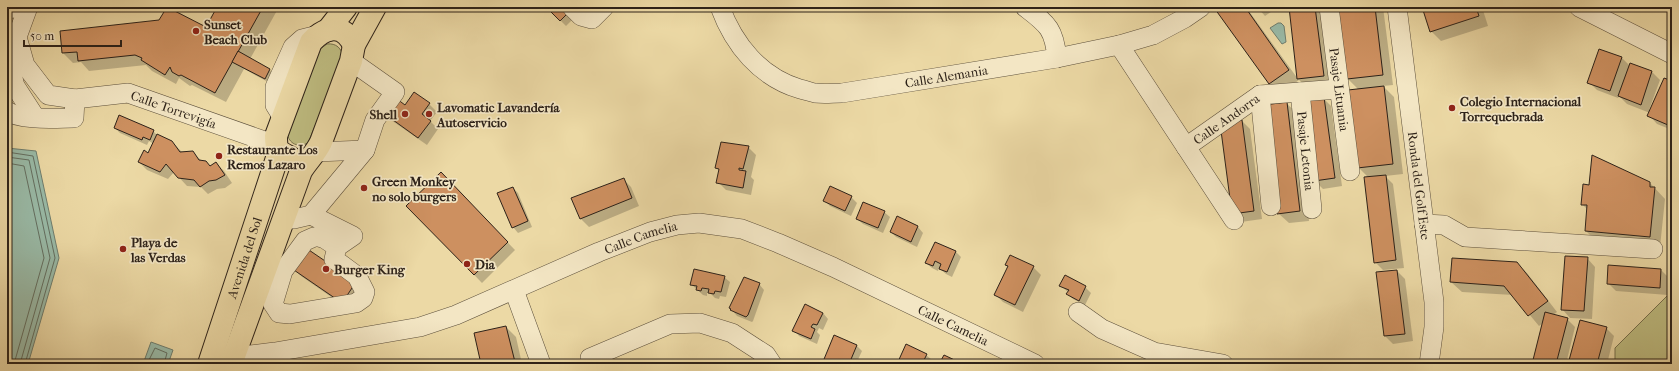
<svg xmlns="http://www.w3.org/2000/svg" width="1679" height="371" font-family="'IM FELL French Canon',serif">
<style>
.green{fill:#bfbd81;stroke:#76704d}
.water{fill:#99baa7;stroke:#6e7d6e}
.shadow{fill:#0003}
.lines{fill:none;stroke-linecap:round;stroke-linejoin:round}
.shore{stroke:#636e60;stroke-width:1}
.building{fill:#cd9060;stroke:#2d2219}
.minor-casing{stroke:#5d503c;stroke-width:20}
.major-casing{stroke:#2d2219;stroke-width:24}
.minor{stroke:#f3e6c4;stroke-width:19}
.major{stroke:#ecd9a5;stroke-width:22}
.poi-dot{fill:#8f2418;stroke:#f3e6c4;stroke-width:1.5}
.labels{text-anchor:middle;stroke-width:3.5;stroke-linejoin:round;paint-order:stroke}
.poi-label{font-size:13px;font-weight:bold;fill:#2d2219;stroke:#f3e6c4;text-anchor:start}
.street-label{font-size:13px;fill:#2d2219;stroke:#f3e6c4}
</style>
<rect width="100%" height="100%" fill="#ecd9a5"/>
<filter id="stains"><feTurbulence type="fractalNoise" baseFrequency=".005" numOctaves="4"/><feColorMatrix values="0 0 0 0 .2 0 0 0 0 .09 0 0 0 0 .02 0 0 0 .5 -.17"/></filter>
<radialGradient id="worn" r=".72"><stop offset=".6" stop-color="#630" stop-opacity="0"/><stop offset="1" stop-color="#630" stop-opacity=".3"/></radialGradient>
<g class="green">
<path d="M327 44C336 43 342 48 343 58L308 143C298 148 289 144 287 133L320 49Z"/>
<polygon points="1672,291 1672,364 1615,364 1615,348"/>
</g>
<g class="water">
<polygon points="1278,23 1281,23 1284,26 1286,42 1282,44 1270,28"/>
<polygon points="7,148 36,151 59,258 28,364 7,364"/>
<polygon points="151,342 173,350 168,364 143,364"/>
</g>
<g class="shadow">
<polygon points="168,7 207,29 218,7 279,7 250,59 270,70 275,76 270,83 244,69 226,102 192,85 190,86 179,78 176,84 152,71 146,65 89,71 81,62 73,63 63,53 160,21"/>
<polygon points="547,7 574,18 566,26"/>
<polygon points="1220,7 1246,7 1298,79 1290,7 1324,7 1333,86 1309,89 1299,80 1280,94 1270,83"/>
<polygon points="1257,7 1278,7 1265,16"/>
<polygon points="1339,7 1383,7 1393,85 1383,86 1394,97 1403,174 1385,176 1393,184 1404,268 1383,270 1375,262 1369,178 1358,167 1359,90 1348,79"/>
<polygon points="1423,7 1482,7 1488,26 1441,41 1431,31"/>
<polygon points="1600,50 1622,58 1630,66 1630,65 1652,72 1660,80 1649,110 1651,110 1672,82 1672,130 1657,124 1649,115 1650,113 1627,104 1619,96 1618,98 1597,90 1589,82"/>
<polygon points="1323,98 1331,106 1342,186 1323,189 1315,181"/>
<polygon points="1286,103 1297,113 1309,221 1289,223 1278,213"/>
<polygon points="429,104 437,112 430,121 438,129 427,145 391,120 383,112 405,106"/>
<polygon points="1242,121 1250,129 1262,219 1241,222 1233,214"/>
<polygon points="115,128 153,131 158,136 172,142 182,152 192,152 202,161 210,166 216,163 224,171 232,183 225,188 217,189 208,194 201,187 187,186 174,172 168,179 147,170 139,162 149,154 154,144 149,141 147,145 120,133"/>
<polygon points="748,147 756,155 751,177 754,180 751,195 726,190 718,182 720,171 716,167"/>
<polygon points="441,174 515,250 482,283 408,206"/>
<polygon points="623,179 631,187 639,206 589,227 581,219"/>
<polygon points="1650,183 1665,199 1660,247 1596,241 1586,231 1588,210 1582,204"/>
<polygon points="513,188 518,193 532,227 518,233 513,227"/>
<polygon points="851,197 857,203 851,216 830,206 825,201"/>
<polygon points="884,212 890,217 883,233 863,224 857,219"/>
<polygon points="898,218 918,227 923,233 917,247 896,237 891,232"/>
<polygon points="956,252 961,257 952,277 946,274 939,268 938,271 932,268 926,263"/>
<polygon points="1587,258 1595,267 1592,319 1570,318 1562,309"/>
<polygon points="1517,263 1527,273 1557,312 1553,315 1567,319 1575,327 1566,364 1533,364 1543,323 1539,326 1513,295 1462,292 1451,282"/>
<polygon points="1006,264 1033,267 1041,275 1023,312 1003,302 995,294 1008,267"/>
<polygon points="1609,266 1661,270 1669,278 1668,295 1616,291 1608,283"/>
<polygon points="293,268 364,291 350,310 301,276"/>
<polygon points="1397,271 1405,279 1413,341 1393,344 1385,336 1377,273"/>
<polygon points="724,277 730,282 726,297 720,296 719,299 715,298 710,293 707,293 707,296 703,295 691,284"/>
<polygon points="1065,277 1085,287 1091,293 1085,305 1073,299 1067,294 1068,292 1061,286"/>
<polygon points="759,284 764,290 753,321 752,322 737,316 732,310"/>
<polygon points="823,313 828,319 823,330 819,328 817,332 820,335 817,344 799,336 794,330"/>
<polygon points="506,327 516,337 522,364 482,364"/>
<polygon points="1606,328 1614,336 1607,364 1569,364"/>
<polygon points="857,346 862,351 856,364 823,364"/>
<polygon points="926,355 932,360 930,364 898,364"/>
</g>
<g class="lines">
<g class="shore">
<polyline points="7,152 33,156 55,258 25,364"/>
<polyline points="7,157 29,160 50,258 20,364"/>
<polyline points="7,163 24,166 44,258 14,364"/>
<polyline points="147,364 155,348 167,353 164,364"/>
</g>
</g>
<g class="building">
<polygon points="167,7 206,27 217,7 263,7 215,93 181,75 179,76 172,72 170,67 165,75 141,60 142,58 135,55 78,61 77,52 62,53 60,31 159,20"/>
<polygon points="546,7 565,7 569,12 560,21"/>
<polygon points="1219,7 1245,7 1289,70 1269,84 1215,9"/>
<polygon points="1289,7 1315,7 1324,76 1297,79"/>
<polygon points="1338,7 1375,7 1383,75 1347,79"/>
<polygon points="1422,7 1476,7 1479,16 1430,32"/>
<polygon points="1599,49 1622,57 1610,91 1587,83"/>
<polygon points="238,51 270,69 265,79 232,62"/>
<polygon points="1630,63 1652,71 1641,105 1618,96"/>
<polygon points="1664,78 1672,81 1672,115 1668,125 1647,116"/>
<polygon points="1384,86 1393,164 1357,168 1348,90"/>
<polygon points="414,92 430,103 422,114 431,121 418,138 382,112 393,96 405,105"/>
<polygon points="1324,97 1335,178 1314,181 1302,100"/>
<polygon points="1287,102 1300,211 1277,214 1264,105"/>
<polygon points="119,115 154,130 150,140 143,137 142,140 114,128"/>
<polygon points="1242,120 1254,211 1232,214 1220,123"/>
<polygon points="157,134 172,141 180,152 193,151 199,160 206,161 210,166 216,162 225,175 216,180 209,181 200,187 194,180 178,178 166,164 160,172 138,162 144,150 148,153"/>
<polygon points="721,142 749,146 743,169 739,168 739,170 746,171 743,188 716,183 719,169 715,168"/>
<polygon points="1592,155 1650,182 1650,187 1655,187 1650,237 1585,231 1587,205 1581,205 1583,184 1589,185"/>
<polygon points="441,172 508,242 474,275 406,206"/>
<polygon points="1386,175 1396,260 1374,263 1364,177"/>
<polygon points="624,178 632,198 580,219 571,198"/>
<polygon points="830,186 852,196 845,211 823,201"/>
<polygon points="513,187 528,221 512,228 497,193"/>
<polygon points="863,202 885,211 878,228 856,219"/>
<polygon points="897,216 918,226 911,242 890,232"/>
<polygon points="935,242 956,251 947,272 939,269 941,264 935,261 933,266 925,263"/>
<polygon points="306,248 356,282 342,303 291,268"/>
<polygon points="1010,255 1034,266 1015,305 994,295 1008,266 1005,265"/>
<polygon points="1565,256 1588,257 1584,311 1561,310"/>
<polygon points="1452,258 1517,262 1548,301 1528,316 1504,286 1450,282"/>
<polygon points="1608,265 1661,269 1660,288 1607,284"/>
<polygon points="694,269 725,276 721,292 715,291 714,294 708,293 709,289 702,288 701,291 696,290 697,286 690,285"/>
<polygon points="1397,270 1405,334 1384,336 1376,272"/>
<polygon points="1065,275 1086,286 1079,301 1066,294 1069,290 1059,286"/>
<polygon points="744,277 760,283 748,315 746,317 730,310 731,309 729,308"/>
<polygon points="805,304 823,313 817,325 813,324 811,327 815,329 811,339 792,331"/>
<polygon points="1545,312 1568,318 1556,364 1532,364"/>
<polygon points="1580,320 1607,327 1597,364 1568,364"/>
<polygon points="506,326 515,362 518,362 518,364 481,364 474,333"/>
<polygon points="834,335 857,345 849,364 822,364"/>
<polygon points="906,344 927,354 922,364 897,364"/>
<polygon points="944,355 963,364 939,364"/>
</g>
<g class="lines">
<g class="minor-casing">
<g id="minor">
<path id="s1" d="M28 7 17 37 25 65 48 95 75 99 128 93 276 145"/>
<polyline points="572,7 581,16 592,19 604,7"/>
<path id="s2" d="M720 7C734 45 760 77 800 89 805 90 810 92 815 93 824 94 833 93 842 93L1057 58 1119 45 1153 35 1185 18 1201 7"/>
<path d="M1025 7C1047 24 1054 28 1057 58"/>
<path id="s3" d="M1329 7 1350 171"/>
<path id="s4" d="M1397 7 1434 302V327L1429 364"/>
<polyline points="1579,7 1672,54"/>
<polyline points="7,9 20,7"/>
<polyline points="1119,45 1234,220"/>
<polyline points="7,55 15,86 35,117"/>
<path id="s5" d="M1300 92 1312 209"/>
<polyline points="1260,95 1271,206"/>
<path d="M7 111C21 121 57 118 74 118L75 99"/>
<polyline points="283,118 275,105 275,87 293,47 302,39 318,35"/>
<path id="s6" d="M1186 147 1260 95 1339 89"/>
<polyline points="316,152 365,150"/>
<polyline points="311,215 353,236 337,247 334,259 357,276 365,292 363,298 356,303 290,314 279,313 273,304 283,271 305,241 314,237 319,237 325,239 337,247"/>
<polyline points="284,219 294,219 311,215 365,150 375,120 395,92 351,61"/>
<polyline points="1424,224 1444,225 1465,237 1653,249"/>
<polyline points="514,290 541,364"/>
<polyline points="1078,312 1102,329 1154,352 1223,364"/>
<path id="s7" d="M233 357 275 352 420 327 456 315 599 252 650 232 677 225 699 223 742 229 778 243 833 267 1035 364"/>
<polyline points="590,364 590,358 670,324 700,323 732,333 766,355 772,364"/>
</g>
</g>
<g class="major-casing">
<g id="major">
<polyline points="328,30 346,7"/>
<path d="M291 158C278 151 276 151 276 136L311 42C326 26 343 23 354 45"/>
<path id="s8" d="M209 364 279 152"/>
<path d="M231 364 301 171C307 161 316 153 321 142L351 61 354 45 375 7"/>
</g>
</g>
<use href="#minor" class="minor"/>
<use href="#major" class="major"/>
</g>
<g class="poi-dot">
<circle cx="196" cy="31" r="4"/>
<circle cx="1452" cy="108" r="4"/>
<circle cx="405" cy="114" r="4"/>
<circle cx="429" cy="114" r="4"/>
<circle cx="219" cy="156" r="4"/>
<circle cx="364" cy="188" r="4"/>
<circle cx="123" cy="249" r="4"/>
<circle cx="467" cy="264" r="4"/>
<circle cx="326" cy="269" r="4"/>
</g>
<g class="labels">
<g class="poi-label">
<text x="204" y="29">Sunset<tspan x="204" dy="15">Beach Club</tspan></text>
<text x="1460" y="106">Colegio Internacional<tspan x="1460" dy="15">Torrequebrada</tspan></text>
<text x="437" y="112">Lavomatic Lavandería<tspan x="437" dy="15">Autoservicio</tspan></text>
<text x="397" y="119" text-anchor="end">Shell</text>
<text x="227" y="154">Restaurante Los<tspan x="227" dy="15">Remos Lazaro</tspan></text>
<text x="372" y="186">Green Monkey<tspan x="372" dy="15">no solo burgers</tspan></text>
<text x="131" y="247">Playa de<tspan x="131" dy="15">las Verdas</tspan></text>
<text x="475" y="269">Dia</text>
<text x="334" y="274">Burger King</text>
</g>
<g class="street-label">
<text dy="5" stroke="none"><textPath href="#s2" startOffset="267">Calle Alemania</textPath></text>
<text dy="5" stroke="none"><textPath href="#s3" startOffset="83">Pasaje Lituania</textPath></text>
<text dy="5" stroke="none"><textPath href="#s1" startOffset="228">Calle Torrevigía</textPath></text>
<text dy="5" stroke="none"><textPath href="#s6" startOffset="49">Calle Andorra</textPath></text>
<text dy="5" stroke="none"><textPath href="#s5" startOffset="59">Pasaje Letonia</textPath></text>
<text dy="5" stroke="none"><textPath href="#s4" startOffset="180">Ronda del Golf Este</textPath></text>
<text dy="5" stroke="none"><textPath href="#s7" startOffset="428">Calle Camelia</textPath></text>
<text dy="5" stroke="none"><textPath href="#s8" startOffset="112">Avenida del Sol</textPath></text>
<text dy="5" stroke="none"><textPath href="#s7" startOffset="764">Calle Camelia</textPath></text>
</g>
</g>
<rect width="1679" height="371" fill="none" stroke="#ecd9a5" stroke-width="24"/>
<rect x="8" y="8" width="1663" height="355" fill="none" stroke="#2d2219" stroke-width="2"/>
<rect x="12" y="12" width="1655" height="347" fill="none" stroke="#2d2219"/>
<path d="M24 40v6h97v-6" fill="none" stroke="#2d2219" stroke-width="2"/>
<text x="30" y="40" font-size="12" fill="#2d2219" stroke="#f3e6c4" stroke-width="3" paint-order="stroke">50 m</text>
<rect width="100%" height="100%" filter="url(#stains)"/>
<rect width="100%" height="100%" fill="url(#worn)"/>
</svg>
